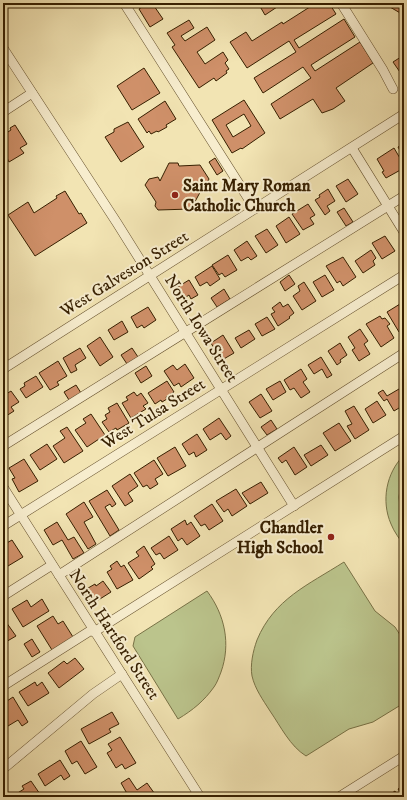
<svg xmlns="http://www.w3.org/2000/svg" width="407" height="800" font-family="'IM FELL DW Pica',serif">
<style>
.green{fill:#bbc48c;stroke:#787246}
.building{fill:#cf9069;stroke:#361f00;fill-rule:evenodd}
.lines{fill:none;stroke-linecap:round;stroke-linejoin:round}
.minor-casing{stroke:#65502d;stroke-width:10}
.minor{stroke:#f7edce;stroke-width:9}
.poi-dot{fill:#8f2418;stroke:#f7edce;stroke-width:1.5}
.labels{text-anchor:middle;stroke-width:4;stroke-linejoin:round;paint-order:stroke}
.poi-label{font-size:17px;font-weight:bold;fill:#361f00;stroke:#f7edce;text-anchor:start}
.street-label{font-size:17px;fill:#361f00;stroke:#f7edce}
</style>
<rect width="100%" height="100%" fill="#f2e4b3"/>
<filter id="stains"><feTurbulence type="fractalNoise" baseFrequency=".005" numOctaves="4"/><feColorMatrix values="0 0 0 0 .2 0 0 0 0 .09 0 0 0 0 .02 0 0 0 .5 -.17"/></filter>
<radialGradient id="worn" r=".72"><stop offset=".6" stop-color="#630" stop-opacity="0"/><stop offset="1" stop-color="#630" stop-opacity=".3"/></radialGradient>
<g class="green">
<path d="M404 455V476L401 483 399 497 400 507 404 521V546C400 539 394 532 391 524 381 501 386 473 404 455Z"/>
<path d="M344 562 375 611 395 627 404 641V703L373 722 349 729 306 756C290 746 281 727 270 711 263 700 255 689 252 676 250 665 253 651 257 640 274 599 308 585 344 562Z"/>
<path d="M207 591C225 615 231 644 221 672 219 677 217 683 214 687 204 701 193 710 178 719L133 646 135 637Z"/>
</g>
<g class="building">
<polygon points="148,3 152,3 163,19 150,27 139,9"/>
<polygon points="258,3 283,3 265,15"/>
<polygon points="316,3 329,3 336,14 294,40 299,48 344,19 355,37 311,65 315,71 360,42 373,63 336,88 345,101 333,109 322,113 313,99 280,119 271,104 311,78 303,67 263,93 254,78 296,52 289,41 247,68 230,42 246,32 252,41 282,22 283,24"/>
<polygon points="383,3 404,3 404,10 402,14"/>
<polygon points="189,20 194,28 181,36 185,41 207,27 215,40 197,52 205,64 223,52 228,60 225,63 229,69 226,71 227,73 216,81 214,78 199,88 172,47 175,45 167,33"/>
<polygon points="404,55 404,78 393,62"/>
<polygon points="144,68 160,93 132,110 117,86"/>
<path d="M244 100 265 133 242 149 241 148 232 153 212 120ZM244 114 251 126 233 137 226 125Z"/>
<polygon points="165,101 176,119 166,125 167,127 158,132 157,131 151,134 149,131 147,133 138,119"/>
<polygon points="128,122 144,147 121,162 105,137 114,132 114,129"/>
<polygon points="15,125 27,144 20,148 24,153 9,162 6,156 3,158 3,135 11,130 10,128"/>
<polygon points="404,143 404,158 398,147"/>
<polygon points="394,148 404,165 404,168 386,178 382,172 384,171 377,159"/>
<polygon points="215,158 223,171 217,175 209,162"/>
<polygon points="169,163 178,163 179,166 200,165 209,179 205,187 204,185 191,209 158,210 155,206 156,202 145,185 149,179 158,177 160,181"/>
<polygon points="348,179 358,194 346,202 336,186"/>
<polygon points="328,189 335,201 327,206 330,211 325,215 315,200 320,197 319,195"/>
<polygon points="65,191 79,214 81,213 87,223 35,256 8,215 28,202 34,213 57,198 56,196"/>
<polygon points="308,204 315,215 310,218 314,224 303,230 292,214"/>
<polygon points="344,208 353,222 346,226 337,212"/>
<polygon points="289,217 300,234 286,243 276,226"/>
<polygon points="267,229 278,245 266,253 255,236"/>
<polygon points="385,236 395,251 382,259 372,243"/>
<polygon points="247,241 257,256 251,260 248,257 241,261 234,250"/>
<polygon points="371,250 376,258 373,261 375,265 363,273 355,261"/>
<polygon points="228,255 237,270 225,277 222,273 219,275 212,265"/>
<polygon points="343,257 356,277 343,286 340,281 337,283 326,266"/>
<polygon points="212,266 220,279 210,286 207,282 200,286 195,277"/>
<polygon points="289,275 295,284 285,291 280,282"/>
<polygon points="325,275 334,290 322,297 313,282"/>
<polygon points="189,280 198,295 191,299 189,295 183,299 176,288"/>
<polygon points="304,282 316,301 302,310 293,296 300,291 298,286"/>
<polygon points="224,289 230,299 217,307 211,298"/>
<polygon points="280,302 283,307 288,304 294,313 289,317 290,318 278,326 271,314 275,312 272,308"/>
<polygon points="400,304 404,310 404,329 399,332 387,312"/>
<polygon points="148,307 156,320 144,328 142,325 137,328 131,317"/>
<polygon points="380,316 382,319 385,318 390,324 387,326 394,338 381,347 366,324"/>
<polygon points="267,317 275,329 262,336 255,324"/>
<polygon points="122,321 128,332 114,340 108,330"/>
<polygon points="360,329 368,341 364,344 370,354 359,361 352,350 355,348 348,337"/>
<polygon points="249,330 255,339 241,348 235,338"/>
<polygon points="223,335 234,353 222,360 220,358 216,361 210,353 215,350 211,343"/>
<polygon points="100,337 113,357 100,366 87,346"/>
<polygon points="340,343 347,355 340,360 341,362 337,365 328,351"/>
<polygon points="80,348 86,358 75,365 77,370 71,373 63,358"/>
<polygon points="132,348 138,357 127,364 121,355"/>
<polygon points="321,357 332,375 327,378 322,369 314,374 308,365"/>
<polygon points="58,361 67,376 57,382 59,385 50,390 39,373"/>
<polygon points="185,364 194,378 181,387 179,383 174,386 164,371 173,365 177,370"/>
<polygon points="146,366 152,376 141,383 135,373"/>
<polygon points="301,369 307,379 303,382 310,392 301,398 294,388 290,390 284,380"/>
<polygon points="36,376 43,387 26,398 20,389 25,386 24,383"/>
<polygon points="167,381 174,392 166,397 167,399 162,402 161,400 155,404 148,393"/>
<polygon points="280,381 286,392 273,400 266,389"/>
<polygon points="76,385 81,393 69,400 64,392"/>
<polygon points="399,389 404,398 404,405 394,411 387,399 384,401 378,393 383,390 387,396"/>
<polygon points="11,391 19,402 11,407 14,411 3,418 3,396"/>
<polygon points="134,392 137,396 141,393 148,403 143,406 146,409 131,418 122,403 128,400 126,397"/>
<polygon points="261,394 272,411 260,418 249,402"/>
<polygon points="377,401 386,415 373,423 365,409"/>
<polygon points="117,403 129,423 117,430 116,428 109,432 102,422 107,419 105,415 110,412 108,408"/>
<polygon points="354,406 369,430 355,439 347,426 352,424 345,411"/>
<polygon points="91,414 105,435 87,447 75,430 86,423 83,419"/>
<polygon points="219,418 231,436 226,440 221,433 210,440 203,429"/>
<polygon points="271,420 277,429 267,435 261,427"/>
<polygon points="339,423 351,441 335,451 323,433"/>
<polygon points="67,427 83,451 64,463 53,446 65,438 60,431"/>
<polygon points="197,434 207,450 196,457 194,452 189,455 182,444"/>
<polygon points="47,444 57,459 40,470 30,455"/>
<polygon points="321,445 328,455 311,466 304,455"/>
<polygon points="175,447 186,466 168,476 157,458"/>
<polygon points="294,447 307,467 295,475 286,460 282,463 278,458"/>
<polygon points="24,459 38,481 19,492 12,479 15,478 9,468"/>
<polygon points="154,460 163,474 155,479 158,484 150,489 147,485 143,487 134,473"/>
<polygon points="130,474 138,486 128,493 133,501 125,506 112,486"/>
<polygon points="261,482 268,493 250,504 242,493"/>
<polygon points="236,489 247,506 232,516 228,509 224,512 216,501"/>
<polygon points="107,490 116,504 112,507 110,504 105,507 119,530 110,536 89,501"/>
<polygon points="84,502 93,517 84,522 96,544 88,549 66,514"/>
<polygon points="212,504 223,521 209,530 205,524 201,526 194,516"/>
<polygon points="185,520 187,525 191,522 200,536 187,545 182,538 178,541 171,529"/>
<polygon points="57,522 68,540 74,537 84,553 73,559 62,540 53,545 44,530"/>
<polygon points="169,536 178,550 164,559 160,553 156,555 151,548"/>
<polygon points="12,540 23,557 3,569 3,545"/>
<polygon points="144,546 155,564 151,567 153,569 139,579 128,563 139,556 136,552"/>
<polygon points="117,561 121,567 124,565 133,580 117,589 107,572 112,569 110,566"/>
<polygon points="103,581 111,592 92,604 83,591 95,584 96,586"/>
<polygon points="42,599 49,611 23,627 12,609 27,600 31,607"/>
<polygon points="53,616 58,624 63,621 73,637 52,650 37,626"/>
<polygon points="6,622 16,636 4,643 7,647 3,649 3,624"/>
<polygon points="32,639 40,652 32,657 24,644"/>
<polygon points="75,658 84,669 59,688 48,673 64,661 67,664"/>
<polygon points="35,682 37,686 42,682 49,693 28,706 19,692"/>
<polygon points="13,697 28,722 22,726 18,720 3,729 3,711 7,708 4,703"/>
<polygon points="112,712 119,724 109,729 111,732 89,744 81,729"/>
<polygon points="120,737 136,763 125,769 122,764 116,768 107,753 112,750 108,744"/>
<polygon points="81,741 97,767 85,774 77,761 72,764 65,751"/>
<polygon points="60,760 70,776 64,780 61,775 45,786 38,774"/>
<polygon points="129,778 137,790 147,783 157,797 129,797 121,783"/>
<polygon points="31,781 42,797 17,797 16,794 24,789 22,786"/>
<polygon points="404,785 404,797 403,797 398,789"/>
<polygon points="395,791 398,797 386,797"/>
</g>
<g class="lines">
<g class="minor-casing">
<g id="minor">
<polyline points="124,3 255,209"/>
<polyline points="341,3 383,70 393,89"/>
<polyline points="3,48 117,223 294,506"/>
<polyline points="3,112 32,93"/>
<polyline points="352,148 404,232"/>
<polyline points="3,369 404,114"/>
<polyline points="3,446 404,196"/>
<polyline points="3,487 200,797"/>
<polyline points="3,526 404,275"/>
<polyline points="59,575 404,353"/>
<polyline points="3,596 52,565"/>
<polyline points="94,632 404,436"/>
<polyline points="3,686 93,629"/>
<polyline points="3,769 93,694 122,674"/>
<polyline points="339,797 404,756"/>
</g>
</g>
<use href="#minor" class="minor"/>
</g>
<g class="poi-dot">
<circle cx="175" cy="195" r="4"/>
<circle cx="331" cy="537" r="4"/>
</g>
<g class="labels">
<g class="poi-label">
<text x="183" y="191">Saint Mary Roman<tspan x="183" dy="20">Catholic Church</tspan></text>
<text x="323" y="533" text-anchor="end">Chandler<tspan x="323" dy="20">High School</tspan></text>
</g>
<g class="street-label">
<text transform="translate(124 273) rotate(-32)" y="6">West Galveston Street</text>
<text transform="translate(202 328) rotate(58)" y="6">North Iowa Street</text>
<text transform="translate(153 413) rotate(-32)" y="6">West Tulsa Street</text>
<text transform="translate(115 634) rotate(57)" y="6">North Hartford Street</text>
</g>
</g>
<rect width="407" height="800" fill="none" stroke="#f2e4b3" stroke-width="16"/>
<rect x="4" y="4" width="399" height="792" fill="none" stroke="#361f00" stroke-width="2"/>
<rect x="8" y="8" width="391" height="784" fill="none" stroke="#361f00"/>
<rect width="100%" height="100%" filter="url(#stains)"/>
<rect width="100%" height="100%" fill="url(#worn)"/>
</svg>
